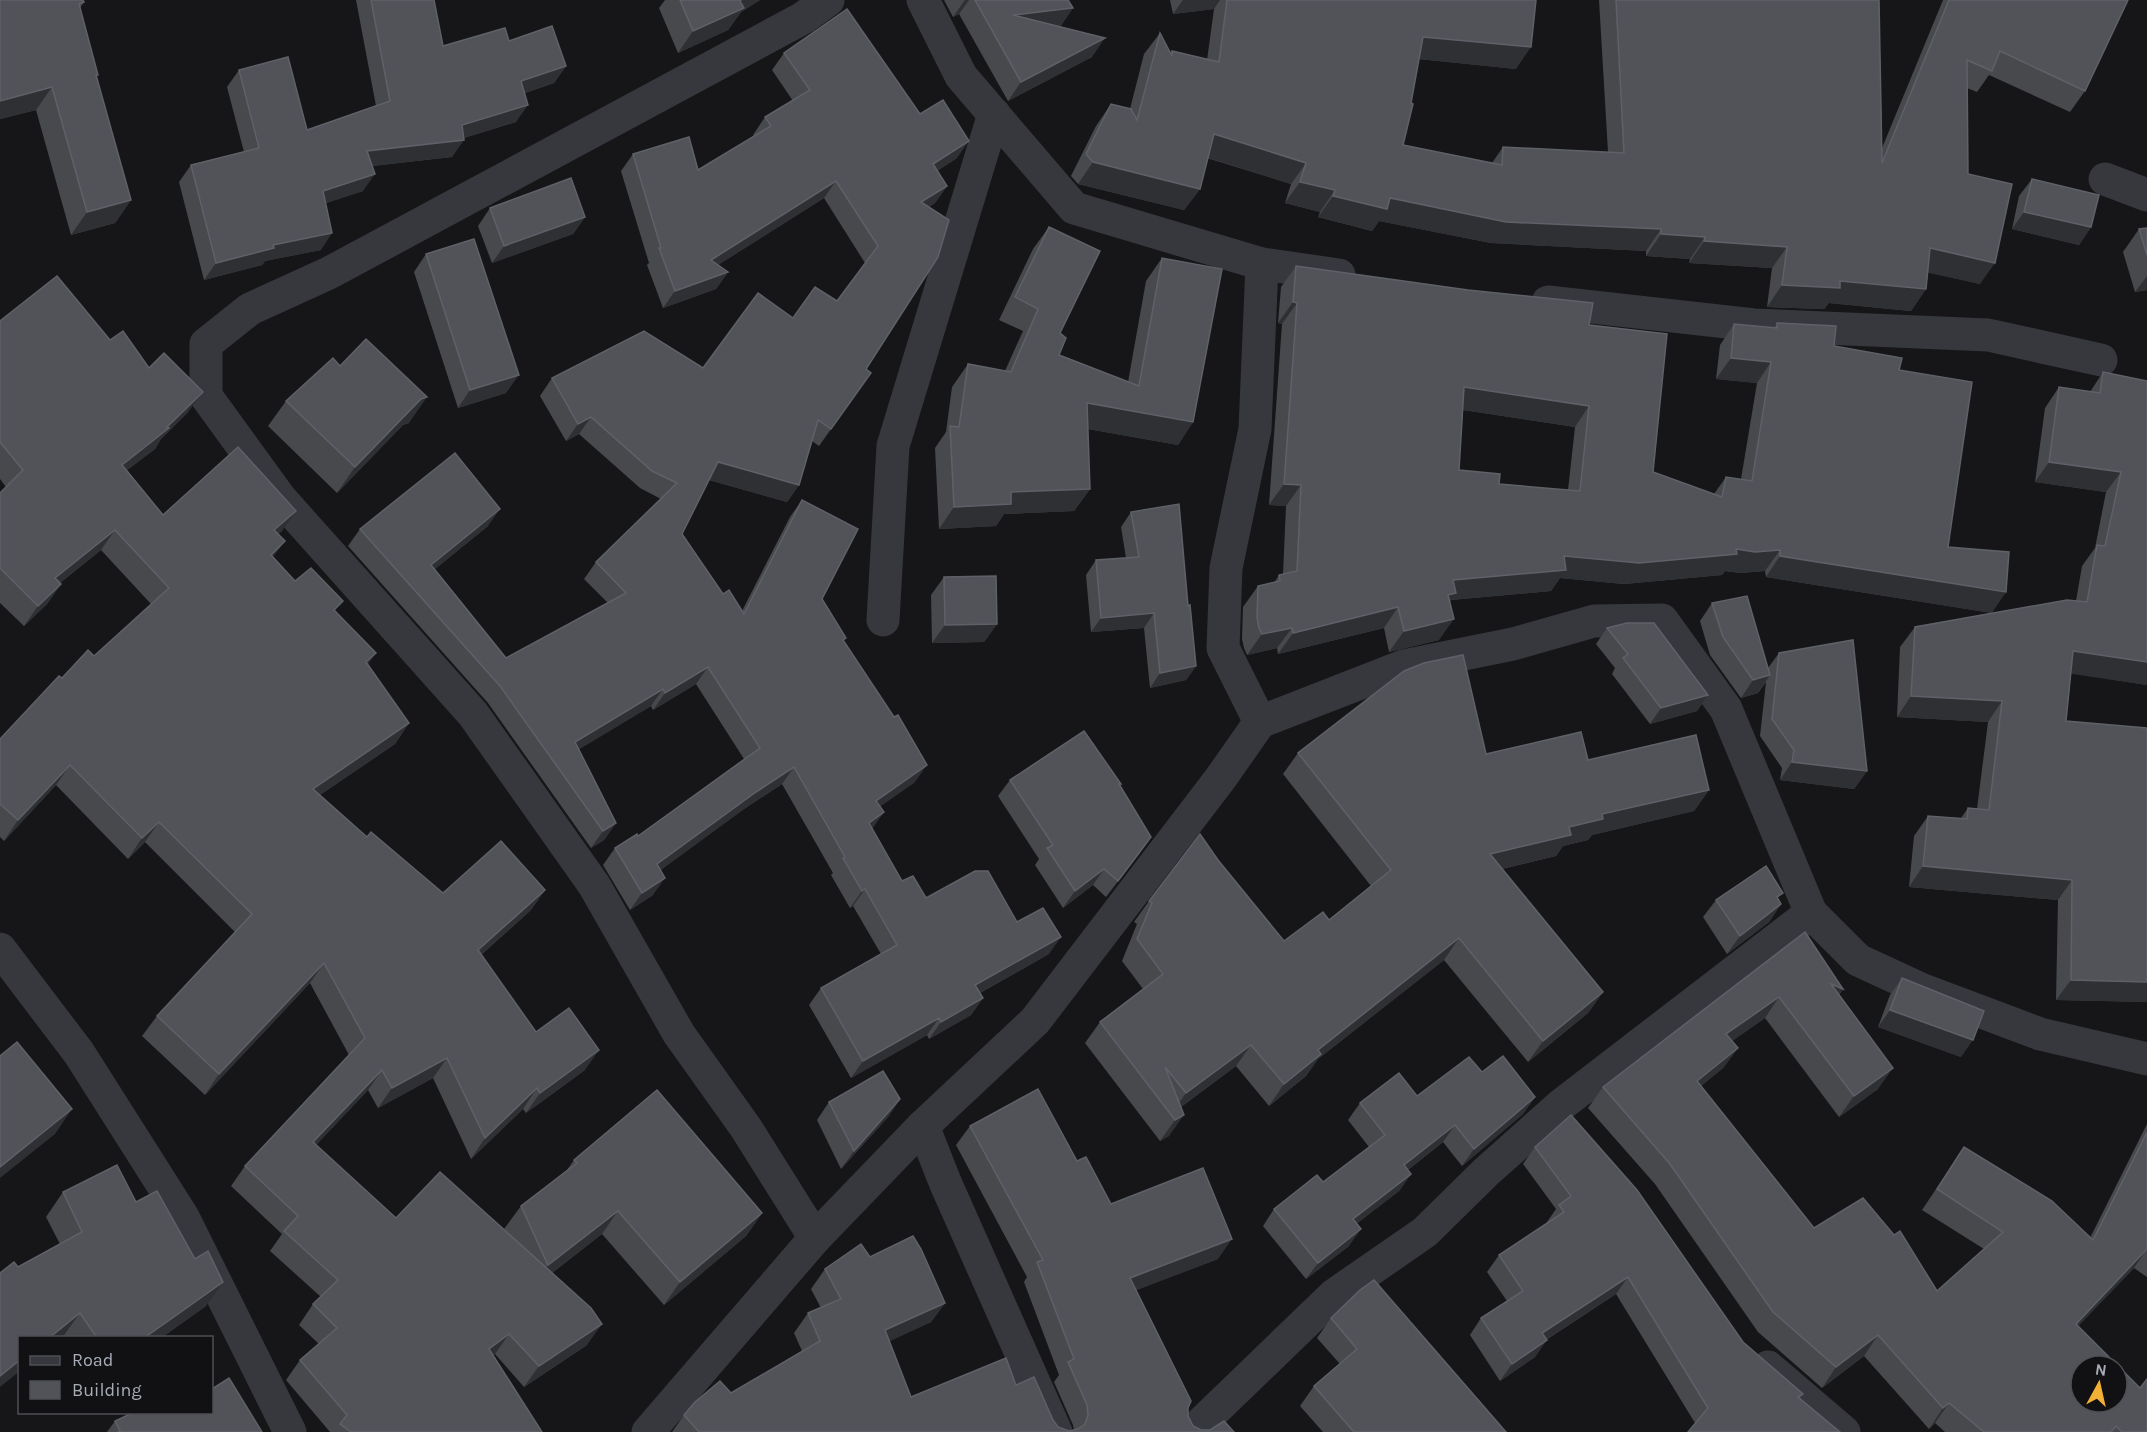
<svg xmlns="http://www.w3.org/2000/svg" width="2147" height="1432" font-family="Karla,sans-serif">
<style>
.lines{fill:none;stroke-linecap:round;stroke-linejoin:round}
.minor{stroke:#37383d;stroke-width:33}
.wall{fill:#47494d;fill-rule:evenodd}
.shaded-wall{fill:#2f3033}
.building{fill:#525359;stroke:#5f6168;stroke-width:1.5;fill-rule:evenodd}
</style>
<rect width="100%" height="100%" fill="#161618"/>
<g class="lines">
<g class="minor">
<polyline points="923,0 961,76 1074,208 1262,264 1339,275"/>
<polyline points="2105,179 2147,195"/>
<polyline points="1548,302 1754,325 1988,335 2101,360"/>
<polyline points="883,620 893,446 994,114"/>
<polyline points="1260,722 1223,648 1226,568 1255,429 1262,264"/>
<polyline points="0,949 79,1053 183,1217 290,1432"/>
<polyline points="923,1126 945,1182 1056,1432"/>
<polyline points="815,1238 746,1128 679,1034 594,885 473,714 280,498 206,396 206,344 250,309 329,273 803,18 828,0"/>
<polyline points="1768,1367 1844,1432"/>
<polyline points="648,1432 815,1238 923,1126 1035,1021 1220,779 1260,722 1404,666 1513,644 1594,621 1662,620 1726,709 1811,913 1858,960 1923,990 2040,1034 2147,1059"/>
<polyline points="1192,1432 1334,1295 1425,1232 1486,1172 1561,1105 1811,913"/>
</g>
</g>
<g class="wall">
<polygon points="0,0 84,2 80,8 96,78 131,200 115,223 71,235 36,110 0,119"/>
<polygon points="356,0 434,0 443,46 509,41 566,66 554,83 525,93 516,122 464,138 452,157 372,166 363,191 326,203 321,250 265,261 262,265 204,280 179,182 191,165 244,152 227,87 239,70 307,130 376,106"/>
<polygon points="665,0 760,0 741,12 728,30 678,53 659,8"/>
<polygon points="944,0 1068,0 1073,8 1060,27 1092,57 1008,101 959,14 953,17"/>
<polygon points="1170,0 1536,0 1516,69 1419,59 1403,145 1492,163 1503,147 1608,152 1599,0 1879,0 1882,148 1943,0 2128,0 2085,91 2070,112 1989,75 1977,92 1967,88 1968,174 1980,284 1928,272 1926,289 1911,311 1829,303 1824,309 1767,307 1772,268 1689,263 1690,259 1646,256 1646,251 1491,243 1379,221 1372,231 1318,217 1320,212 1285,203 1291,184 1207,158 1200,189 1184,210 1078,184 1071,176 1096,126 1111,104 1130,109 1144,54 1160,33 1170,53 1172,51 1207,60 1214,9 1173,14"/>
<polygon points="784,53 920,114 957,158 937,171 947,186 935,203 929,207 866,369 871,373 819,446 812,441 799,485 787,502 709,480 682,534 723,594 742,611 790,517 802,500 822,599 844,641 915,782 880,806 884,812 872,828 902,881 926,898 1017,922 1049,954 980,993 983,998 971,1015 929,1039 927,1035 851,1078 809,1005 821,988 881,954 853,906 850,908 831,875 833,873 782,784 744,809 660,870 653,895 630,910 603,865 615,848 638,836 744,759 696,684 653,710 651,706 579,749 616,823 604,840 591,848 488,703 348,546 360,529 488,526 435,569 506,658 608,603 584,579 596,562 661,499 640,488 579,434 566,441 540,396 552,378 703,368 793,318 837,301 865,263 824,198 718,265 728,272 716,289 663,308 647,265 649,263 621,171 633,154 698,170 754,136 753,135 765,117 793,101 772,70"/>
<polygon points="2032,179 2091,227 2079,245 2012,229 2019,196"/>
<polygon points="490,208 585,217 573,234 492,263 478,226"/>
<polygon points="1049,227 1060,333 1059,355 1128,382 1146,281 1162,258 1193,422 1178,445 1088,429 1090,489 1074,511 1004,514 996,526 939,529 935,448 946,432 952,387 968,364 1005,371 1023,331 999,320 1033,249"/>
<polygon points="2147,228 2147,290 2135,292 2123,252 2139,229"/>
<polygon points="426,254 506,393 458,408 414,272"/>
<path d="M1296 266 1589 325 1653 472 1714 494 1726 477 1741 479 1757 383 1716 379 1720 345 1734 324 1774 328 1777 323 1899 370 1948 547 1992 613 1766 577 1765 571 1741 573 1725 571 1722 575 1624 584 1560 578 1551 591 1451 600 1450 602 1439 640 1389 652 1384 628 1278 654 1277 648 1247 655 1244 648 1242 639 1243 607 1258 586 1274 583 1279 575 1283 574 1286 506 1269 505 1282 324 1278 323 1281 287ZM1463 410 1575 427 1568 490 1499 484 1459 470Z"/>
<polygon points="0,321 110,340 149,368 188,412 161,439 155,449 127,470 163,515 282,531 278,534 273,557 295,581 336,611 368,665 409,723 395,744 320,795 367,837 443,893 545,890 531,910 481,955 536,1032 585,1070 526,1113 523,1109 471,1159 433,1078 378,1108 368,1090 316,1145 396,1218 505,1231 504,1229 521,1206 567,1170 574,1160 762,1213 746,1236 664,1305 602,1234 552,1273 587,1345 524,1387 495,1354 493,1355 542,1432 330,1432 286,1380 300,1360 319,1344 299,1325 313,1304 321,1297 270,1251 282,1234 231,1186 245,1166 349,1055 310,983 205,1095 142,1036 157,1016 235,932 145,842 128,859 56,785 4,841 0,837 0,739 62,678 94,656 151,604 101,550 60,583 61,584 47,604 24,626 0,603 0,493 6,487 0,479"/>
<polygon points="340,366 409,423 403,425 337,493 268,426 286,401"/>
<polygon points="2103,372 2147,381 2147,685 2071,673 2066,721 2147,1002 2056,1000 2058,900 1909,887 1914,836 1928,816 1961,818 1968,808 1977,809 1988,722 1897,717 1900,647 1915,627 2076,601 2082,566 2095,548 2106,492 2035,482 2045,408 2059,387 2090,392"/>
<polygon points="1131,512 1188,606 1196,666 1186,680 1150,688 1144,628 1091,632 1086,575 1096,560 1126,558 1121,527"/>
<polygon points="944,577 997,624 984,642 932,643 931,595"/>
<polygon points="1712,603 1768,668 1779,653 1867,771 1854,789 1780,780 1782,768 1760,736 1766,682 1758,693 1741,698 1710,655 1700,621"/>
<polygon points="1607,628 1708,695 1697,711 1650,724 1612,674 1615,668 1596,644"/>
<polygon points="1298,753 1486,754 1588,760 1709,790 1694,811 1592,835 1588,840 1563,846 1556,856 1502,869 1603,992 1588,1013 1528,1062 1444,960 1318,1059 1306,1076 1269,1106 1236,1066 1181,1107 1169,1136 1160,1141 1085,1043 1100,1022 1143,989 1122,961 1137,924 1134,922 1149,901 1218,860 1284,941 1329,920 1371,886 1283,774"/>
<polygon points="1010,780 1120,785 1140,853 1106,897 1093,885 1063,908 1035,865 1039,859 998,796"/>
<polygon points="1778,899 1781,904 1769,922 1727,954 1703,917 1716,900"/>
<polygon points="1805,932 1843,989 1839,995 1878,1089 1839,1117 1765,1018 1732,1041 1738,1048 1723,1068 1701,1086 1814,1228 1937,1291 1984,1249 1922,1210 1964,1147 2090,1238 2147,1124 2147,1277 2134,1268 2078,1326 2147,1432 1945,1432 1935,1423 1929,1429 1864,1356 1822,1388 1758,1332 1655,1184 1588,1108 1603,1087"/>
<polygon points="1902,978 1961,1057 1878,1027 1890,995"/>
<polygon points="1482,1072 1535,1097 1523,1114 1462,1166 1443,1142 1408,1170 1411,1174 1399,1191 1356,1224 1349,1246 1306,1279 1263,1226 1274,1209 1323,1182 1369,1147 1348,1120 1360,1103 1417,1096"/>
<polygon points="900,1099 888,1117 841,1169 817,1120 829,1102"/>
<polygon points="970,1126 1077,1161 1111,1204 1218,1259 1136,1290 1188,1408 1188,1416 1193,1426 1201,1430 1234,1432 672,1432 684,1415 731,1393 802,1351 794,1333 808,1313 821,1308 811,1289 825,1269 870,1257 945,1303 931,1322 889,1341 911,1397 1016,1385 1053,1420 1058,1427 1069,1431 1074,1430 1073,1425 1054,1382 1059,1375 1024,1282 1027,1277 956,1145"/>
<polygon points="1535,1147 1743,1342 1803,1394 1800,1398 1695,1423 1616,1294 1546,1340 1535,1357 1500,1381 1470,1335 1481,1318 1507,1301 1487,1272 1499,1255 1548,1223 1547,1222 1556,1209 1523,1164"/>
<polygon points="63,1192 136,1202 206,1306 161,1338 20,1338 18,1267 60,1244 46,1217"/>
<polygon points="1331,1318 1506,1432 1323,1432 1300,1406 1314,1386 1340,1364 1317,1338"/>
<polygon points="115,1421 262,1432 107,1432"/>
</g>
<g class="shaded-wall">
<polygon points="741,0 760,0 741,12 728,30 678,53 693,31"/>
<polygon points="965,0 969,0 959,14 953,17"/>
<polygon points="1183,0 1220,0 1214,9 1173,14"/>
<polygon points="1073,8 1060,27 1013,15"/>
<polygon points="1423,37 1531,47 1516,69 1408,58"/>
<polygon points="1105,38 1092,57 1008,101 1021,82"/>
<polygon points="566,66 554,83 509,98 521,81"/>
<polygon points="52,87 36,110 0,119 0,101"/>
<polygon points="528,105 516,122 450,142 462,125"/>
<polygon points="1214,134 1306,163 1291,184 1199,155"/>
<polygon points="464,140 452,157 355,168 367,151"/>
<polygon points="969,141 957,158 921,181 933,164"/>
<polygon points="1093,162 1200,189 1184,210 1078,184"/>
<polygon points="375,174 363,191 311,208 323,191"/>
<polygon points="836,181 824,198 699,277 711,260"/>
<polygon points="1300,182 1335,190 1320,212 1285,203"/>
<polygon points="947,186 935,203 909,219 921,202"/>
<polygon points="1333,196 1390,198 1661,229 1646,251 1491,243 1379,221 1372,231 1318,217"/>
<polygon points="131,200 115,223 71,235 87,212"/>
<polygon points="2024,212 2091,227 2079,245 2012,229"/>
<polygon points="585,217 573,234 492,263 504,246"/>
<polygon points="332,233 321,250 265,261 262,265 204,280 216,263 273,245"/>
<polygon points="1661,234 1705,237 1690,259 1646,256"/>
<polygon points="1704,241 1787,247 1772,268 1689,263"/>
<polygon points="1930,248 1995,263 1980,284 1915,270"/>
<polygon points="728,272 716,289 663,308 675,291"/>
<polygon points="2147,276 2147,290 2135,292"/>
<polygon points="1840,281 1926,289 1911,311 1829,303 1824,309 1767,307 1782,285"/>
<polygon points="1293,302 1297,303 1282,324 1278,323"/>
<polygon points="1731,358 1771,362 1757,383 1716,379"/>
<polygon points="519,375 506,393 458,408 470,390"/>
<polygon points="1464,387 1589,406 1575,427 1450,408"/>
<polygon points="203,392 188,412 161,439 155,449 108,485 122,465 167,427"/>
<polygon points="427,397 409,423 403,425 337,493 355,467 421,399"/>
<polygon points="1087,403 1193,422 1178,445 1071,426"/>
<polygon points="591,417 579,434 566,441 578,424"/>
<polygon points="718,462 799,485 787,502 706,479"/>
<polygon points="2049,462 2121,472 2106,492 2035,482"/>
<polygon points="1284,484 1301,485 1286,506 1269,505"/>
<polygon points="1090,489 1074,511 1004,514 996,526 939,529 954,507 1011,492"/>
<polygon points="500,509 488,526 419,582 431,565"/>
<polygon points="296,511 282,531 260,551 274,530"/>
<polygon points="115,530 101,550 41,598 55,578"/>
<polygon points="285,541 270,561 271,555"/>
<polygon points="1736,549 1780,550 1765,571 1741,573 1725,571 1722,575 1624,584 1560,578 1551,591 1451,600 1442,614 1453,580 1564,556"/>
<polygon points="1780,556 2006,592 1992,613 1766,577"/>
<polygon points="61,584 47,604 24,626 38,606"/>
<polygon points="1398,607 1384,628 1278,654 1293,633"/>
<polygon points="1154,613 1144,628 1091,632 1101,618"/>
<polygon points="1454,619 1439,640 1389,652 1404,631"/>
<polygon points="997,624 984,642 932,643 945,625"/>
<polygon points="1292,628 1277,648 1247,655 1262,634"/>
<polygon points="2073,651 2147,662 2147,685 2059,672"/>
<polygon points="376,653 362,673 366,662"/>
<polygon points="1196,666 1186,680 1150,688 1160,673"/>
<polygon points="708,667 696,684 653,710 665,693"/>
<polygon points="1770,675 1758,693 1741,698 1753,680"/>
<polygon points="663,689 651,706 563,759 575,742"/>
<polygon points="1708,695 1697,711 1650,724 1661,708"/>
<polygon points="1911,696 2002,701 1988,722 1897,717"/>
<polygon points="409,723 395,744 299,809 313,789"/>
<polygon points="1792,762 1867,771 1854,789 1780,780"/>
<polygon points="70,765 56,785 4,841 18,820"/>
<polygon points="927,765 915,782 864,818 876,801"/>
<polygon points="794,767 782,784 744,809 645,882 657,864 756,792"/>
<polygon points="1709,790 1694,811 1592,835 1588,840 1563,846 1556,856 1475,875 1490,854 1569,827 1602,814"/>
<polygon points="884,812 872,829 869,823"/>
<polygon points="159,822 145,842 128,859 142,838"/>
<polygon points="616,823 604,840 591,848 603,831"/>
<polygon points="1151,837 1140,853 1106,897"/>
<polygon points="1923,866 2072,880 2058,900 1909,887"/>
<polygon points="1104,869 1093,885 1063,908 1075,891"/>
<polygon points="665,878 653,895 630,910 642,893"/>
<polygon points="865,889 853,906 850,908 862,891"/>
<polygon points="545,890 531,910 464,970 478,950"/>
<polygon points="1781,904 1769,922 1727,954 1740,936"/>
<polygon points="1061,937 1049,954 963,1002 975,985"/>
<polygon points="1459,938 1444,960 1318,1059 1306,1076 1269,1106 1284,1084 1318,1050"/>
<polygon points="324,963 310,983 205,1095 219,1074"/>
<polygon points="2071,980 2147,982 2147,1002 2056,1000"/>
<polygon points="1831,984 1843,989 1828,1009"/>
<polygon points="1603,992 1588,1013 1528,1062 1543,1041"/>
<polygon points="1779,997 1765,1018 1712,1055 1726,1034"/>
<polygon points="983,998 971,1015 929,1039 941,1022"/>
<polygon points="1890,1010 1973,1040 1961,1057 1878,1027"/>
<polygon points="939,1018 927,1035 851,1078 863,1061"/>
<polygon points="1251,1045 1236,1066 1171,1114 1186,1093"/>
<polygon points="1738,1048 1723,1068 1683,1101 1697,1081"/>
<polygon points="599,1050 585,1070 526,1113 540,1093"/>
<polygon points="447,1058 433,1078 378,1108 392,1088"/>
<polygon points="1893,1068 1878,1089 1839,1117 1854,1096"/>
<polygon points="382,1070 368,1090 299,1163 313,1142"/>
<polygon points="537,1088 523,1109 471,1159 485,1138"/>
<polygon points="1535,1097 1523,1114 1462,1166 1474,1149"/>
<polygon points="900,1099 888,1117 841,1169 854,1151"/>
<polygon points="72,1109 55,1134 0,1178 0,1167"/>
<polygon points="1184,1115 1169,1136 1160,1141 1175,1120"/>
<polygon points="1455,1125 1443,1142 1393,1182 1404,1165"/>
<polygon points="1411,1174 1399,1191 1341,1236 1353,1219"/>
<polygon points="618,1211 602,1234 532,1288 548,1265"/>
<polygon points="762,1213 746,1236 664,1305 680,1282"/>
<polygon points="1361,1229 1349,1246 1306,1279 1318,1263"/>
<polygon points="1232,1239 1218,1259 1116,1298 1130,1278"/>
<polygon points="2147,1249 2134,1268 2061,1344 2076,1324"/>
<polygon points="1628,1277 1616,1294 1530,1350 1542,1333"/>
<polygon points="223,1282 206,1306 161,1338 144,1338"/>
<polygon points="945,1303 931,1322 871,1350 885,1330"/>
<polygon points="80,1313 62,1338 49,1338"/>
<polygon points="602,1324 587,1345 524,1387 539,1366"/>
<polygon points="509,1334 495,1354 475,1369 489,1349"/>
<polygon points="1878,1335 1864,1356 1822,1388 1836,1367"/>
<polygon points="1547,1340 1535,1357 1500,1381 1512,1364"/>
<polygon points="20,1360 20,1371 0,1387 0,1376"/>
<polygon points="1949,1403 1935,1423 1929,1429 1943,1408"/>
</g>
<g class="building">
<polygon points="0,0 83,0 84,2 79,4 98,75 96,75 131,200 87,212 52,87 0,101"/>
<polygon points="371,0 434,0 443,46 505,28 509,41 552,26 566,66 521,81 528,105 462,125 464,140 367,151 375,174 323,191 332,233 273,245 274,248 216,263 191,165 259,148 239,70 288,57 307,130 390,101"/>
<polygon points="680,0 741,0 740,1 744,8 693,31"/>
<polygon points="975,0 1068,0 1073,8 1013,15 1105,38 1021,82"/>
<polygon points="1227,0 1536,0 1531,47 1423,37 1411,103 1413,104 1403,145 1502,165 1503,147 1624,153 1616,0 1879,0 1882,163 1949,0 2128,0 2085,91 2000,51 1992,71 1967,60 1968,174 2012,184 1995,263 1930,248 1926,289 1840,281 1840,288 1782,285 1787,247 1704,241 1705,237 1661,234 1661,229 1506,222 1390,198 1387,209 1333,196 1335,190 1300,182 1306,163 1214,134 1200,189 1093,162 1086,154 1111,104 1131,109 1137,120 1160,33 1172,56 1172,51 1219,62"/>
<polygon points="847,9 920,114 943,100 969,141 933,164 947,186 921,202 949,220 938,257 866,369 871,373 831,429 818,420 799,485 718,462 682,534 723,594 729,590 744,614 802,500 858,529 822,599 846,638 843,640 894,717 898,715 927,765 876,801 884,812 869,823 902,881 913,876 926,898 975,871 988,871 1017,922 1043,908 1061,937 975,985 983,998 941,1022 939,1018 863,1061 821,988 897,945 865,889 862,891 843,858 845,857 794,767 756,792 657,864 665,878 642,893 615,848 637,834 638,836 760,748 708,667 665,693 663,689 575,742 616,823 603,831 500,686 360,529 455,453 500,509 431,565 506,658 626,593 596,562 677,483 652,471 591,417 578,424 552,378 644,331 703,368 758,293 793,318 815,287 837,301 878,246 836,181 711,260 728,272 675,291 659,248 661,248 633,154 689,137 698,170 771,126 765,117 810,90 784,53"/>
<polygon points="571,178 585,217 504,246 490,208"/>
<polygon points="2032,179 2099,195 2091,227 2024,212"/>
<polygon points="1049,227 1100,251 1060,333 1066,338 1059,355 1139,386 1162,258 1222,269 1193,422 1087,403 1090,489 1011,492 1011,504 954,507 950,426 959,427 968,364 1011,372 1038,309 1015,297"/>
<polygon points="2147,228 2147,255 2139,229"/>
<polygon points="474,239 519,375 470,390 426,254"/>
<path d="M1296 266 1468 290 1593 303 1589 325 1667 334 1653 472 1722 497 1726 477 1752 481 1771 362 1731 358 1734 324 1777 328V323L1836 326 1834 346 1902 358 1899 370 1972 382 1948 547 2009 552 2006 592 1780 556V550L1755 552 1736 549 1737 554 1639 563 1564 556 1566 570 1453 580 1456 593 1448 595 1454 619 1404 631 1398 607 1293 633 1292 628 1262 634 1259 628 1257 618 1258 586 1280 581 1279 575 1297 571 1301 485 1284 484 1297 303 1293 302ZM1464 387 1589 406 1580 491 1499 484 1500 474 1459 470Z"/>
<polygon points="57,276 110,340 123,331 149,368 164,353 203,392 167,427 169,428 122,465 163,515 238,447 296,511 274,530 285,541 271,555 295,581 311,568 343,601 334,610 376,653 366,662 409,723 313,789 367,837 371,832 443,893 501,841 545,890 478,950 536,1032 569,1008 599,1050 540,1093 537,1088 485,1138 447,1058 392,1088 382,1070 313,1142 396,1218 440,1172 591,1308 602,1324 539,1366 509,1334 489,1349 542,1432 351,1432 340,1424 347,1415 300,1360 337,1328 313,1304 338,1280 284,1231 298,1216 245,1166 365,1038 324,963 219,1074 157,1016 252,914 159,822 142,838 70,765 18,820 0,804 0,739 59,676 62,678 88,650 94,656 169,588 115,530 55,578 61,584 38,606 0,568 0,493 23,470 0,442 0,321"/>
<polygon points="366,339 427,397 421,399 355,467 286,401 333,358 340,366"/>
<polygon points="2103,372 2147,381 2147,662 2073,651 2066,721 2147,728 2147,982 2071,980 2072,880 1923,866 1928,816 1967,819 1968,808 1989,810 2002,701 1911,696 1915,627 2067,600 2087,602 2097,545 2105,546 2121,472 2049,462 2059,387 2100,393"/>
<polygon points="1179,504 1188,606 1190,605 1196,666 1160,673 1154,613 1101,618 1096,560 1139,557 1131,512"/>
<polygon points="996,576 997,624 945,625 944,577"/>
<polygon points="1747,596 1770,675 1753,680 1723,637 1712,603"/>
<polygon points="1627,623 1654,623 1708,695 1661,708 1623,658 1628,654 1607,628"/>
<polygon points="1853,640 1867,771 1792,762 1794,750 1772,719 1779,653"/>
<polygon points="1463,655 1486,754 1581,732 1588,760 1696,735 1709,790 1602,814 1603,819 1569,827 1571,835 1490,854 1603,992 1543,1041 1459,938 1318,1050 1321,1054 1284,1084 1251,1045 1186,1093 1165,1067 1184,1115 1175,1120 1100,1022 1163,974 1137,939 1152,903 1149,901 1200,834 1218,860 1284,941 1323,912 1329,920 1391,870 1298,753 1404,671 1424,663"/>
<polygon points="1084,731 1121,784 1119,784 1151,837 1118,881 1104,869 1075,891 1047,848 1053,845 1010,780"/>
<polygon points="1766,866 1783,893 1777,897 1781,904 1740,936 1716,900"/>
<path d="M1805 932 1843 989 1831 984 1893 1068 1854 1096 1779 997 1726 1034 1738 1048 1697 1081 1814 1228 1863 1198 1894 1235 1900 1231 1937 1291 2003 1232 1937 1189 1964 1147 2052 1201 2093 1240 2147 1132V1249L2076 1324 2140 1388 2147 1379V1432H2122L2116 1426 2111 1432H1984L1949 1403 1943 1408 1878 1335 1836 1367 1773 1312 1670 1164 1603 1087ZM2081 1366H2117V1402H2081Z"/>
<polygon points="1902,978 1984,1011 1973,1040 1890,1010"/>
<polygon points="17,1042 72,1109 0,1167 0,1056"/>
<polygon points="1503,1056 1535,1097 1474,1149 1455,1125 1404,1165 1411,1174 1353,1219 1361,1229 1318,1263 1274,1209 1317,1175 1323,1182 1385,1135 1360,1103 1399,1073 1417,1096 1469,1057 1482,1072"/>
<polygon points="883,1071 900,1099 854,1151 829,1102"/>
<polygon points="1038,1089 1077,1161 1086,1157 1111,1204 1203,1168 1232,1239 1130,1278 1191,1401 1188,1408 1188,1416 1193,1426 1201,1430 1210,1430 1224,1421 1234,1432 699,1432 684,1415 695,1402 720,1381 731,1393 820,1341 808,1313 841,1299 825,1269 861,1244 870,1257 913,1236 921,1249 945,1303 885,1330 911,1397 1006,1358 1016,1385 1034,1377 1053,1420 1058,1427 1069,1431 1078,1429 1085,1424 1088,1415 1087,1405 1068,1362 1074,1359 1037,1262 1043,1260 970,1126"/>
<polygon points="657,1090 762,1213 680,1282 618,1211 548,1265 521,1206 577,1163 574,1160"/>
<polygon points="1571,1115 1637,1190 1743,1342 1803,1394 1798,1397 1840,1432 1688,1432 1708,1408 1628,1277 1542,1333 1547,1340 1512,1364 1481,1318 1523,1291 1499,1255 1564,1212 1559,1205 1571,1196 1535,1147"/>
<polygon points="117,1165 136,1202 157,1191 195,1259 208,1251 223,1282 144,1338 97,1338 80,1313 49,1338 20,1338 20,1360 0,1376 0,1273 14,1262 18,1267 82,1232 63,1192"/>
<polygon points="1374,1280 1506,1432 1354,1432 1314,1386 1357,1349 1331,1318 1360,1290"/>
<polygon points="229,1378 262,1432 118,1432 120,1431 115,1421 132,1413 212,1413 212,1389"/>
</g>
<rect x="18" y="1336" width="195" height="78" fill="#111113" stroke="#4d4f55" stroke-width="1.5"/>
<rect x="30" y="1356" width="30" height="9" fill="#37383d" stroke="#4d4f55" stroke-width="1.5"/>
<text x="72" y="1366" font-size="18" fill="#a8adb8">Road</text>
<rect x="30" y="1381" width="30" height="18" fill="#525359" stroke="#4d4f55" stroke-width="1.5"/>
<text x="72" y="1396" font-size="18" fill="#a8adb8">Building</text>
<g transform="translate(2099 1384) rotate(8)"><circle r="28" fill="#111113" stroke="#4d4f55" stroke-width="1.5"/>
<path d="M0-4.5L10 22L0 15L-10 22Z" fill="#f2b134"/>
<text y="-9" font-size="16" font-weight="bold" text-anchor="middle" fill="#a8adb8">N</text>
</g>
</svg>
